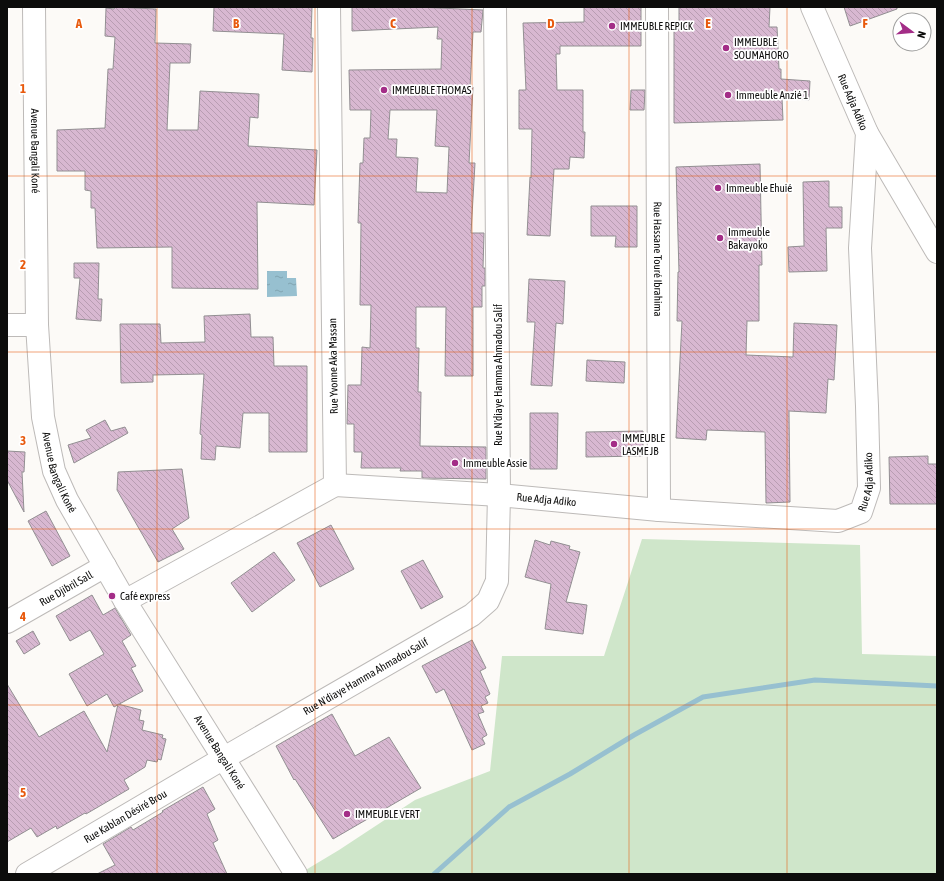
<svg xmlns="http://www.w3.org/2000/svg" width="944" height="881" font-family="'Asap Condensed',sans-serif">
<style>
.green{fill:#cfe6ca}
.water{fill:url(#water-ripples)}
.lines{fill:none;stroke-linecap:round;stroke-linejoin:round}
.stream{stroke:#97c0d0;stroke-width:5}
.building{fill:url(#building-back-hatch);stroke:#928f92;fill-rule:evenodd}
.minor-casing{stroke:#bdbab8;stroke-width:24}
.minor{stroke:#fff;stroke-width:22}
.grid{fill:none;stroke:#e8590c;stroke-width:1;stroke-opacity:0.55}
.poi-dot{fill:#a32d87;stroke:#fff;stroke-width:1.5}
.labels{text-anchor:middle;stroke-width:3.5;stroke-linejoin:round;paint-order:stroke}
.poi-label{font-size:11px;fill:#0c0c0b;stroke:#fff;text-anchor:start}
.street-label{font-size:11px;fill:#0c0c0b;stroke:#fff}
.grid-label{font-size:13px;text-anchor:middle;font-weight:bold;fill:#e8590c;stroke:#fff;stroke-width:3.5;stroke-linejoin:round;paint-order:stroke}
</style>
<defs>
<pattern id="water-ripples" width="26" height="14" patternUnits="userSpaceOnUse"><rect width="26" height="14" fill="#97c0d0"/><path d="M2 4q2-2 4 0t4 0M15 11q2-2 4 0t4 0" fill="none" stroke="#81a4b1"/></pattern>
<pattern id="building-back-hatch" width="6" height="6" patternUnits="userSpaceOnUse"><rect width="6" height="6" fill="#d8b8d1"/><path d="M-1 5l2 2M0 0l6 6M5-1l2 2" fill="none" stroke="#b89db2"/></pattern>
</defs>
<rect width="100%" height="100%" fill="#fcfaf7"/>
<polygon class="green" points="642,539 860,545 862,654 937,656 937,874 299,874 339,850 415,800 490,771 502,656 604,656"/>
<polygon class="water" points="267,271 287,271 287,278 296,278 297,296 267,297"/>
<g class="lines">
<polyline class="stream" points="434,874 509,807 570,774 634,735 703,697 815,680 937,686"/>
</g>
<g class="building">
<polygon points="115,7 156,9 155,43 191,44 190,63 170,63 167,130 198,130 200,91 259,94 258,118 250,117 248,146 317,150 314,205 257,202 258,289 172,288 172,247 97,248 95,208 91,208 91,191 85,190 85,171 57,171 57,130 105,128 108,69 113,69 115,37 105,36 106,8 114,9"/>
<polygon points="214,7 312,7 311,38 313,38 312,72 282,70 284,34 213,31"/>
<path d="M352 7H417L483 10 481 32H473L470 87H473L469 163H475L471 233H484L483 268H485V286H482V307H473V376H445L446 307H416V348H419L418 392H421L420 446 486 447V479L422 478V471H400L401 468H361L362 452H354V424H347L348 385H361L362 347 370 348 371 305H360L361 223H358L360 163H363L364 138H370L371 110H350L349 70 441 69 442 39H437L438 27 352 31ZM390 110H437L435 146 449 147 447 193 416 192 418 158 396 157 397 139H388Z"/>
<polygon points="584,7 641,7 641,46 560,46 560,54 556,54 557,90 583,90 583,132 585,132 584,158 570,157 569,169 554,169 550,236 527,235 530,177 531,178 532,129 519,129 519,90 526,90 523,23 584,22"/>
<polygon points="679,7 770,7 769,27 777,27 779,69 781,69 781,79 810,81 809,100 782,98 783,120 674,123 674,30 679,30"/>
<polygon points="844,7 897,7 897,9 850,26"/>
<polygon points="631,90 645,90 644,110 630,110"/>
<polygon points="760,164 762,265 759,265 759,321 747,321 746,355 793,357 794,323 837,325 834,380 828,379 826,413 789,411 790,502 766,503 765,432 707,430 706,440 676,438 682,321 677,321 678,272 679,272 676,167"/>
<polygon points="829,181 829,207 842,207 842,228 826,228 827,271 789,272 788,247 804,246 803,182"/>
<polygon points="591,206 637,206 637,247 615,247 616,236 591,236"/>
<polygon points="74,263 99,263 98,299 102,299 101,321 76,319 80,278 74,278"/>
<polygon points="529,279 565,281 563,324 556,323 552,386 531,385 535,322 527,322"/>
<polygon points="250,314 251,337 273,337 274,366 307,366 307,452 269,452 269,413 243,413 240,448 216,446 215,460 201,459 202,435 200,434 204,374 153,375 153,382 121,383 120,324 160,324 161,343 205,342 204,316"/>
<polygon points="587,360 625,362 624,383 586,381"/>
<polygon points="530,413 558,413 557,469 530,469"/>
<polygon points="105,420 111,431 125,427 128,433 74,463 68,445 91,438 86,430"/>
<polygon points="643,431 643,456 586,457 586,432"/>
<polygon points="7,451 25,452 24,472 22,472 24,512 7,480"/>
<polygon points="928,456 928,464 937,464 937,504 890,504 889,457"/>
<polygon points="182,469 189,518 172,529 184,549 158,562 117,490 118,472"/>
<polygon points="46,511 70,556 52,566 28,521"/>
<polygon points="331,525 354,569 320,587 297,543"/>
<polygon points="535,540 550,545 551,541 570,546 569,549 580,552 566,602 587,605 583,634 545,629 551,584 525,577"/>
<polygon points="274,552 295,580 252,612 231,583"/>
<polygon points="423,560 443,597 421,609 401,571"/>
<polygon points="92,595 103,615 115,608 131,635 122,641 136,666 131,668 143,691 114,707 107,694 87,706 69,674 104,654 90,630 70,641 56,616"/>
<polygon points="33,631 40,644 24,654 16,641"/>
<polygon points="472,640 486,668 480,671 490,694 485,697 488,703 481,706 484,712 478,714 487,735 482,738 485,744 472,750 444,689 436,693 422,666"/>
<polygon points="7,684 39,737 84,711 107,752 118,704 141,710 139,720 144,721 142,730 163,735 162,738 166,739 161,760 158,759 157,762 147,760 145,767 124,780 129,789 86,814 85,813 57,829 56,826 37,837 31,828 7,842"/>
<polygon points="332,714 355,756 389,737 421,788 333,839 295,779 294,780 276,746"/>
<polygon points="203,787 215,809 207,814 218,840 213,843 227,874 97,874 115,865 103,844 131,827 133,830 163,812 162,811"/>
</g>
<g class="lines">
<g class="minor-casing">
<g id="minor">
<path id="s1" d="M34 7 37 325 43 417 54 471 67 500 125 601 296 874"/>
<path id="s2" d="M657 7 659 510"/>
<polyline points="867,133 937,252"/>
<polyline points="7,325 37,325"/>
<path id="s3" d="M335 485 499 495 659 510 838 521 861 512 869 488 867 406 860 248 867 133 812 7"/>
<polyline points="125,601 335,485 329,7"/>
<path id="s4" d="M7 622 105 566"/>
<path id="s5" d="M27 874 224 758 472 615 488 601 497 581 499 495 495 7"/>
</g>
</g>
<use href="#minor" class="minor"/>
</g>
<path class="grid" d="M157 7V874M315 7V874M472 7V874M629 7V874M787 7V874M7 176H937M7 352H937M7 529H937M7 705H937"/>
<g class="poi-dot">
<circle cx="612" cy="26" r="4"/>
<circle cx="726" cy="48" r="4"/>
<circle cx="384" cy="90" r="4"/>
<circle cx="728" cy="95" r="4"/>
<circle cx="718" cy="188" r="4"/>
<circle cx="720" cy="238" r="4"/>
<circle cx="614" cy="444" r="4"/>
<circle cx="455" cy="463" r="4"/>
<circle cx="112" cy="596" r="4"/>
<circle cx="347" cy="814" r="4"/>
</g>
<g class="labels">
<g class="poi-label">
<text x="620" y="30">IMMEUBLE REPICK</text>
<text x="734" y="46">IMMEUBLE<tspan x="734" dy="13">SOUMAHORO</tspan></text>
<text x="392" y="94">IMMEUBLE THOMAS</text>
<text x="736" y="99">Immeuble Anzié 1</text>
<text x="726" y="192">Immeuble Ehuié</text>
<text x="728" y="236">Immeuble<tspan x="728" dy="13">Bakayoko</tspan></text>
<text x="622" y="442">IMMEUBLE<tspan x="622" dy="13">LASME JB</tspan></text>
<text x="463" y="467">Immeuble Assie</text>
<text x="120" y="600">Café express</text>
<text x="355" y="818">IMMEUBLE VERT</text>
</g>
<g class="street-label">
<text transform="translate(853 102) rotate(67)" y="4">Rue Adja Adiko</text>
<text dy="4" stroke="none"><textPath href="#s1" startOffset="144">Avenue Bangali Koné</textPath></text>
<text dy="4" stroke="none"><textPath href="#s2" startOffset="252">Rue Hassane Touré Ibrahima</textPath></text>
<text transform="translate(333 366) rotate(-91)" y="4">Rue Yvonne Aka Massan</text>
<text transform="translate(498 375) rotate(-90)" y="4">Rue N'diaye Hamma Ahmadou Salif</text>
<text dy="4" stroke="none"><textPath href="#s1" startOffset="468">Avenue Bangali Koné</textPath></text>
<text dy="4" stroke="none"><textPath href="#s3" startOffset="560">Rue Adja Adiko</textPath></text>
<text dy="4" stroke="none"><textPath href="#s3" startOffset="212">Rue Adja Adiko</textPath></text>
<text dy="4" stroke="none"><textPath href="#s4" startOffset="68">Rue Djibril Sall</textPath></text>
<text dy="4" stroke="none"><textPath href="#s5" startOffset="392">Rue N'diaye Hamma Ahmadou Salif</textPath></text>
<text dy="4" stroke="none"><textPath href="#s1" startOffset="792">Avenue Bangali Koné</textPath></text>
<text dy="4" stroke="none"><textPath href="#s5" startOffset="114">Rue Kablan Désiré Brou</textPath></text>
</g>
</g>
<g class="grid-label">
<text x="79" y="28">A</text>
<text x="236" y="28">B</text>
<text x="393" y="28">C</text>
<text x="551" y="28">D</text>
<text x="708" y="28">E</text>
<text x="865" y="28">F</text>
<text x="23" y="93">1</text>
<text x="23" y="269">2</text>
<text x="23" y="445">3</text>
<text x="23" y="621">4</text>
<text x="23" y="797">5</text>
</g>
<rect width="944" height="881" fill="none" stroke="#0c0c0b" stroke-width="16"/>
<g transform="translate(912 32) rotate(106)"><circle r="19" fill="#ffffff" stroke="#9e9e9d"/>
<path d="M0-3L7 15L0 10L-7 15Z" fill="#a32d87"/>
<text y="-6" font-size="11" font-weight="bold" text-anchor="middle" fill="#0c0c0b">N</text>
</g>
</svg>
